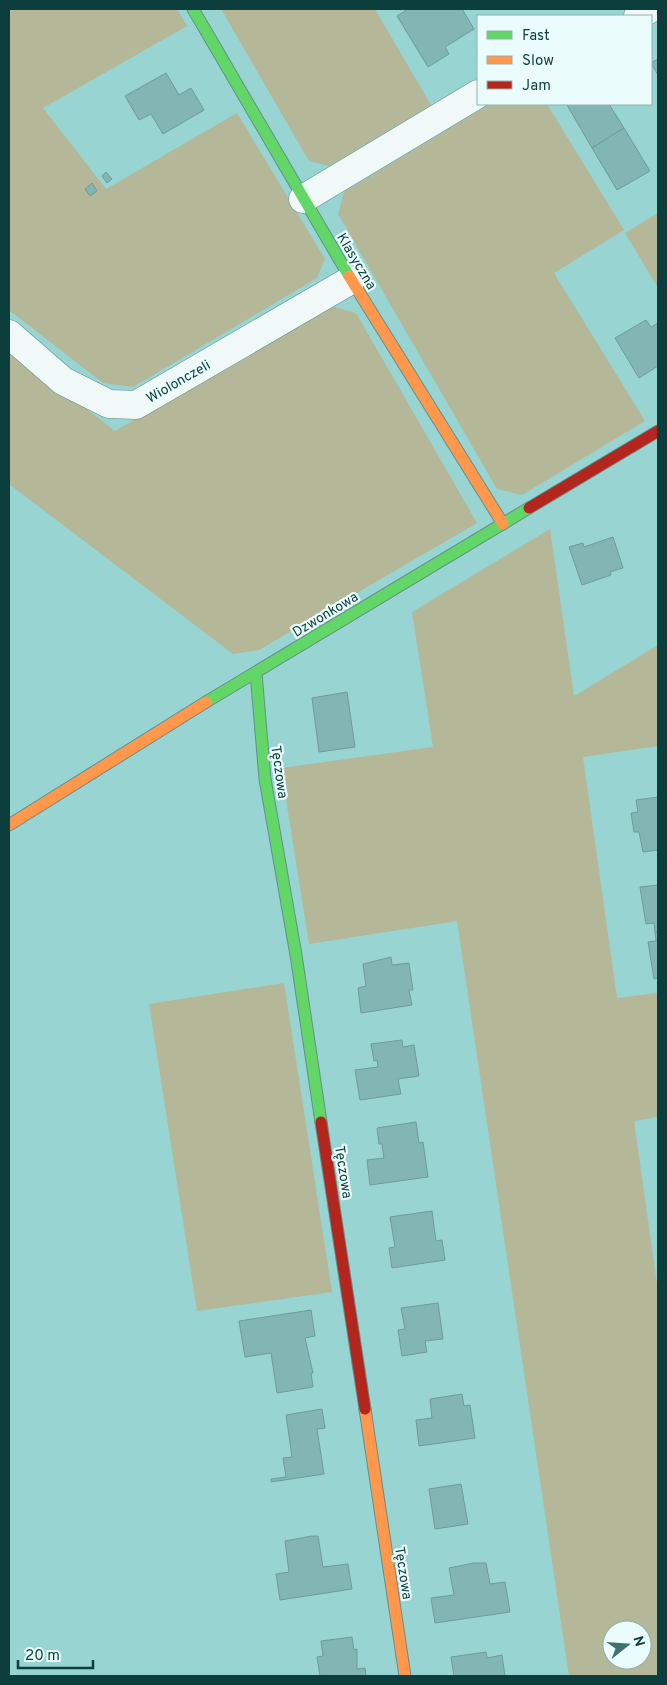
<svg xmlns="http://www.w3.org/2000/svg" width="667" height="1685" font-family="Overpass,sans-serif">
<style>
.green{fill:#b4b798;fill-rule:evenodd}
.building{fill:#81b6b4;stroke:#709b9a}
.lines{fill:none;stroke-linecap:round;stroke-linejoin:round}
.street-casing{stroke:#63908e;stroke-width:29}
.fast-casing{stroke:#63908e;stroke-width:13}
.slow-casing{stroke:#63908e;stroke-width:13}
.jam-casing{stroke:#63908e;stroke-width:13}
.street{stroke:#f0f9f8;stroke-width:28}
.fast{stroke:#63d668;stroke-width:11}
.slow{stroke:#ff974d;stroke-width:11}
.jam{stroke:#b3261e;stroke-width:11}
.labels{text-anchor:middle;stroke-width:4.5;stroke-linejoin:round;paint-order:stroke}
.street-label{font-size:14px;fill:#0b3e3c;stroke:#eafdfc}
</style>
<rect width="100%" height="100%" fill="#98d4d2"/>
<g class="green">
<polygon points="9,9 177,9 187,26 43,108 106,189 237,113 325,259 317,278 133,387 103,383 9,310"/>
<polygon points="221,9 375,9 431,105 329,166 309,161"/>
<polygon points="490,104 547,104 624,230 554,273 645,421 522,495 497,489 338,214 344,192"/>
<polygon points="658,213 658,288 625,233"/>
<polygon points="331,306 356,313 477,523 259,650 233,654 9,484 9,349 115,431"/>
<path d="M550 529 574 696 658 645V746L583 757 617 998 658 993V1117L634 1121 658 1291V1676H569L457 921 309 944 281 768 433 747 412 612ZM612 1630H642V1660H612Z"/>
<polygon points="284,983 332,1292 197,1311 149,1004"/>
</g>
<g class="building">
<polygon points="408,9 462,9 474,29 445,47 449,54 428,67 397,16"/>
<polygon points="658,59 658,75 651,63"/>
<polygon points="166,73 179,95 191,88 204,110 163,134 151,114 139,120 125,96"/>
<polygon points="569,104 609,104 624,128 592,148 567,105"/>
<polygon points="624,128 650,171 617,190 592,148"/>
<polygon points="106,172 112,179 107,183 102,176"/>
<polygon points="92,183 97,191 90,196 85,189"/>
<polygon points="646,320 651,327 658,323 658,366 639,378 615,338"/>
<polygon points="613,537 623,568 610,572 611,575 582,585 569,547 583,543 584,547"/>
<polygon points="347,692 355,747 319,752 312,698"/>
<polygon points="658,797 658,850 643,852 639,832 634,832 631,813 638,812 636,800"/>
<polygon points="658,885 658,932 655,932 654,923 646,924 640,887"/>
<polygon points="655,932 658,932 658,978 654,979 648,942 656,941"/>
<polygon points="391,957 392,965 409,963 413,990 409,990 412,1005 361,1013 358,988 366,986 363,964"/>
<polygon points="402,1040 403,1047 414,1045 419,1076 398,1079 401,1094 360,1100 355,1070 378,1067 377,1060 374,1061 371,1044"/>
<polygon points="416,1122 419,1143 423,1142 428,1177 370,1185 367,1160 384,1158 382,1144 379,1144 377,1128"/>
<polygon points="432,1211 436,1241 442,1240 445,1260 392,1268 389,1248 395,1247 390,1217"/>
<polygon points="438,1303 443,1339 425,1341 427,1352 402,1356 398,1330 405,1329 401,1308"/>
<polygon points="311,1310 315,1336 305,1338 313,1373 311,1373 313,1387 277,1393 271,1353 245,1357 239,1321"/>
<polygon points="462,1394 464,1406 470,1405 475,1438 419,1446 416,1420 432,1418 430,1399"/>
<polygon points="322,1409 325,1428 317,1429 324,1474 271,1482 271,1479 286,1477 283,1458 292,1457 286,1415"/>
<polygon points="461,1484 468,1524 435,1529 429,1489"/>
<polygon points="312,1536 318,1536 323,1567 348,1564 352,1589 280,1600 276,1574 289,1572 285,1541"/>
<polygon points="474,1563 486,1563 490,1584 505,1582 510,1612 435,1623 431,1598 454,1595 449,1568"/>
<polygon points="352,1637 354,1650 357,1649 357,1669 365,1668 366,1676 320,1676 317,1657 323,1656 321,1641"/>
<polygon points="486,1652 487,1658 502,1655 505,1676 454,1676 451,1657"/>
</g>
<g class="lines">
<g class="street-casing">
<g id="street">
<polyline points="638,16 650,9"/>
<polyline points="303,199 478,94"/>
<polyline points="9,334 63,381 109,404 136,405 351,280"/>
</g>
</g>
<g class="fast-casing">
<g id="fast">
<polyline points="193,9 349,276"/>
<polyline points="256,673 265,779 296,955 321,1122"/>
<polyline points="206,702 529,508"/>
</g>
</g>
<g class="slow-casing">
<g id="slow">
<polyline points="349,276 503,524"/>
<polyline points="9,825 206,702"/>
<polyline points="365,1409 405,1676"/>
</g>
</g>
<g class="jam-casing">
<g id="jam">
<polyline points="529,508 658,431"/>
<polyline points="321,1122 365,1409"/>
</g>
</g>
<use href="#street" class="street"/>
<use href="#fast" class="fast"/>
<use href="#slow" class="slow"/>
<use href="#jam" class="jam"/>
</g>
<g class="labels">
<g class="street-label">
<text transform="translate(357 261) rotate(59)" y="5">Klasyczna</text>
<text transform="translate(178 381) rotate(-30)" y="5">Wiolonczeli</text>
<text transform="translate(325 614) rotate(-31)" y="5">Dzwonkowa</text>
<text transform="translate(280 772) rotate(82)" y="5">Tęczowa</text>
<text transform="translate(344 1172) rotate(81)" y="5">Tęczowa</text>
<text transform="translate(404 1573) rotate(81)" y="5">Tęczowa</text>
</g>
</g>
<rect width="667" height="1685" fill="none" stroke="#0b3e3c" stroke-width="20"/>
<rect x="477" y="15" width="175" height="90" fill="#eafdfc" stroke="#91b1af"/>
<rect x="487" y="31" width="25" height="8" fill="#63d668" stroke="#91b1af"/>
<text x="522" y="40" font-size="15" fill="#0b3e3c">Fast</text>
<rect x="487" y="56" width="25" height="8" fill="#ff974d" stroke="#91b1af"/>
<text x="522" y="65" font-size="15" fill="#0b3e3c">Slow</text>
<rect x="487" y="81" width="25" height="8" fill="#b3261e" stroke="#91b1af"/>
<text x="522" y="90" font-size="15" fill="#0b3e3c">Jam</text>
<g transform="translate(627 1645) rotate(73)"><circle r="24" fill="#eafdfc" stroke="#91b1af"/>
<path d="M0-4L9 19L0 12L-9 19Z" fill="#3c7270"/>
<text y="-8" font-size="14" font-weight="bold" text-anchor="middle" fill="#0b3e3c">N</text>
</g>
<path d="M18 1660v8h75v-8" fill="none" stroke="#0b3e3c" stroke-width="2.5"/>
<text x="25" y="1660" font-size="15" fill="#0b3e3c" stroke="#eafdfc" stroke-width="4" paint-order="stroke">20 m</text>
</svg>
